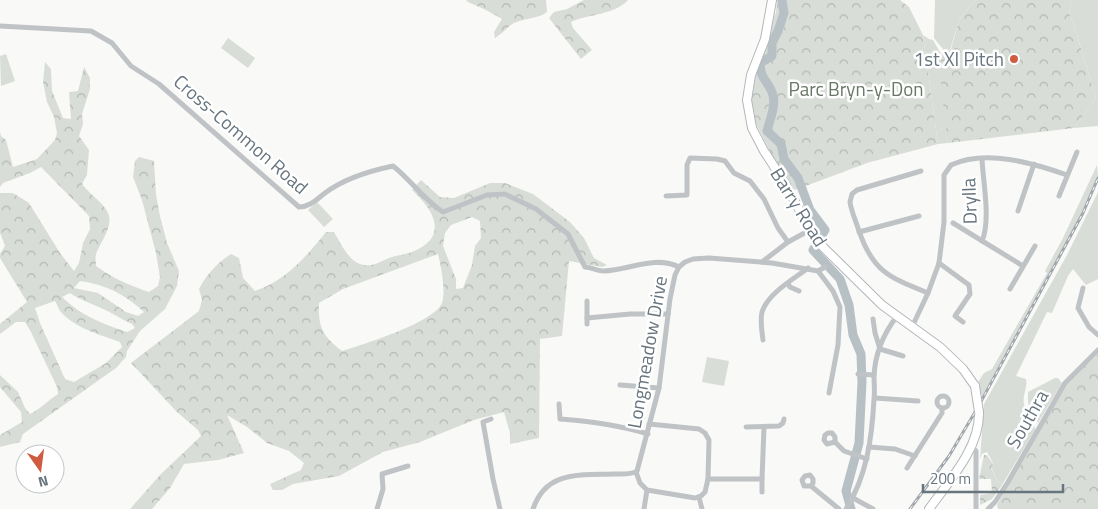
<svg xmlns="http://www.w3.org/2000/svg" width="1098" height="509" font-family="'Titillium Web',sans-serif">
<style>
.grass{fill:#d9ddd7}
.forest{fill:url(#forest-crowns);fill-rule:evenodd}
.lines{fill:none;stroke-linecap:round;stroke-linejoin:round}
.river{stroke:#b7c1c5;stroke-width:9}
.primary-casing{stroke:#b3b7ba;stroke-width:10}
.minor{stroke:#bfc3c6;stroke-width:5}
.primary{stroke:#fff;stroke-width:8}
.rail-casing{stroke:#a1a7ac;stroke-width:3}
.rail{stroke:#fff;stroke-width:1;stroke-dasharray:4;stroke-linecap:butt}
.primary-bridge-casing{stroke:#b3b7ba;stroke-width:10;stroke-linecap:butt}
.primary-bridge{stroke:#fff;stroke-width:8}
.poi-dot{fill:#cf5b41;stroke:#fff;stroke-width:2}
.labels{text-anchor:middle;stroke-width:5;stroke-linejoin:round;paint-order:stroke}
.poi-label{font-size:19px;fill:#67757e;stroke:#fff;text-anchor:end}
.park-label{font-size:19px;fill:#697766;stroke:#fff}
.street-label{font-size:19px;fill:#67757e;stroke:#fff}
</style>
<defs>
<pattern id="forest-crowns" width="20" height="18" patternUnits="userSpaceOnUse" patternTransform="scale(1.25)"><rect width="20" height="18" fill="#d9ddd7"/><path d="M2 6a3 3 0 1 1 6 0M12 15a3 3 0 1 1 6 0" fill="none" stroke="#b4b8b4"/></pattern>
</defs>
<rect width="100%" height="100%" fill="#f9f9f7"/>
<g class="grass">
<polygon points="935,0 975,0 959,20 950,50 943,49 934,38"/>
<polygon points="1072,0 1098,0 1098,126 1074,128 1096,98 1074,25 1069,13"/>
<polygon points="923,35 929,39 933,40 941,54 941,75 948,143 938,144"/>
<polygon points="228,38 255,58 248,68 221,48"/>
<polygon points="6,54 15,81 1,86 0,56"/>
<polygon points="1097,165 1098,176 1080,217 982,396 978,382 984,373 992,369 1047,273 1045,271 1063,238"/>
<path d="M1098 192V279L1086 285 1073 269 1068 276 1052 313 1047 312 1016 376 1026 379C1028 388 1022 395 1024 404 1027 413 1035 419 1035 430L1002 485 998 482 991 467 993 463 987 452 982 454 980 459 984 404 1067 255Z"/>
<polygon points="317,202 333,219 324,227 308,210"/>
<polygon points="707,357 729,361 724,386 702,382"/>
<polygon points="1055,378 1058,378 1062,383 1038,423 1028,403 1028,392"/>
</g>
<g class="forest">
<path d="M466 0H546L547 12C538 19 524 18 514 23 507 27 502 34 495 38L494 32 502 19 486 10 468 2Z"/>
<path d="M584 0H628C614 15 589 14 571 22L573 28 592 50 581 59 549 18 554 12 567 9Z"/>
<polygon points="777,0 900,0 909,7 923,35 938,144 867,163 795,190 775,161 753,118 751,85 776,12"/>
<path d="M975 0H1072L1069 13 1074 25 1096 98 1074 128 948 143C946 121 936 68 943 49L948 51 951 49 959 20Z"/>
<path d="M45 62 51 69 52 91 63 118 71 119 69 92 78 91 84 67 90 78V89L82 114 83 124 79 136 89 150 87 175 82 184C89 194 104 203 108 213 114 226 100 243 96 254 95 258 96 262 96 266 112 278 131 286 149 292L158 286 160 277 156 253 142 200 133 177 135 161 139 157 154 161 156 195 160 216 167 243 179 271 177 286 165 309 140 331 127 351 126 357 116 368 23 434 20 442 0 447V435L22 422 21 412 0 387V375L18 392 25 408 30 414C41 409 48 400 58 394L57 387 31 332 25 322H16L0 334V324L27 302 0 258V254L5 246 0 233V193H13L29 203 60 253 74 271 79 263 83 243 90 229 89 216 41 167 30 173 3 183 0 187V132L1 136 6 140 13 167 37 159 55 140 57 133 54 117 47 102 43 82ZM80 281C105 284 126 295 144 312L138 316 126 312 98 293 74 288ZM70 293C80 300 91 303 103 309 113 313 122 320 132 324L135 328 127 332C103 324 80 315 62 297ZM55 301C57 304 58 308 60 311 74 328 101 335 120 342L122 347 106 363 74 382 65 379 40 323 35 308Z"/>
<path d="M421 180 440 197 454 198 490 183H505L533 194 570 222 584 238 594 258 607 265 602 267 569 261 562 336 540 339 539 438 510 444V433L504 412 474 420 420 442 383 452 339 476 293 484 282 490H273L270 484 301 470 304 463 289 451 267 443 247 427 227 415 244 453 218 460 184 464 170 488 152 509H130L160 475 201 436 198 430 177 412 131 363 199 311 202 300 199 289C207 274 216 264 231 254L239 258 243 278 255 291C285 281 306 257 326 232H334C340 242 348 260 360 264 372 268 379 262 389 258 396 255 405 255 412 252 449 237 435 211 412 190ZM472 217 480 221 481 238 475 246 472 265 463 288 456 289V279L443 246 445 233 451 225ZM438 254C441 265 446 292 442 303 435 322 362 345 342 351 323 336 318 328 319 303L343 289Z"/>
<polygon points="1098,354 1098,509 998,509 997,505 1050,411 1069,381"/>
<polygon points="984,455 987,455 993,464 991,468 998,482 1002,485 992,499 980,505 980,495 992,493 991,479 979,479"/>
</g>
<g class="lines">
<path class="river" d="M782 0 784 13 778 31 772 43V56L760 63C761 81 766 78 772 92 777 104 770 119 767 131L781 144 784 159 798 178 810 210 825 230 813 250 840 279 849 305 853 335 861 354 862 382 859 443 846 491 851 509"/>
<g class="primary-casing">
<g id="primary">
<polyline points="772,0 765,39 751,75 747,100 752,128 764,151 786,185 810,230 820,244 882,305 940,347 963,369 975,386"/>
<path d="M929 509C949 481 980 448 979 412"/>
</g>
</g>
<g class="minor">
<path d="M0 26 91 31 112 43 131 66 159 84 299 207C310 207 317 199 325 193 345 178 369 171 393 166 411 180 424 200 443 212L487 195 505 194 536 209 568 234 585 267C591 267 597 271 604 271 629 270 655 255 679 267"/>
<path d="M982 159C983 182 991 220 982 241"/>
<path d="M921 171 857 190 852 194 850 202C851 210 855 219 858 228 872 271 888 277 928 293"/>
<polyline points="666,196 687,195 687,165 690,158 717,159 725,161 734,173 750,181 764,199 778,228 788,242"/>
<polyline points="1059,196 1077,152"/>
<polyline points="1018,211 1034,164"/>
<polyline points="953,223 1023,266"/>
<polyline points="859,232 919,216"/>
<polyline points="762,262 788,242 810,230"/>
<polyline points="939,263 969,285 970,294 955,316 963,322"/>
<polyline points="818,271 833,291 840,307 838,345 829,393"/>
<polyline points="788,284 790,287 799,291"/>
<polyline points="1083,288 1078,308 1089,327 1098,335"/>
<polyline points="1010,289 1035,246"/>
<polyline points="587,318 630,314 668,314"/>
<polyline points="873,319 875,333 880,349 903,356"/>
<polyline points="587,324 587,301"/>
<path d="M912 327 928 293 939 263 944 222V175L951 165C986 149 1033 163 1067 175"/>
<path d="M763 340C762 332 760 320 762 312 768 293 794 279 808 268"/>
<polyline points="858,374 874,375"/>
<polyline points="620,385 659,388"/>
<circle cx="943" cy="402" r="6"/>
<polyline points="875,398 918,401"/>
<path d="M559 404 560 419C590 421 619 425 648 434"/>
<polyline points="491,419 483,422 493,479 500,509"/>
<polyline points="746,427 779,426 783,423 784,419"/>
<polyline points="835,442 827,444 824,440 825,435 828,433 832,433 835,437 835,442 844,451 867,459"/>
<polyline points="869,447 895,449 915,456"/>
<polyline points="972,447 976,451 976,509"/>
<polyline points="907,468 942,413 942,408"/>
<polyline points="636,472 640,483 647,490 695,498 701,496 705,492 708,479 709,440 705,433 699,429 649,424"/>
<polyline points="708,479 762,479 764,427"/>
<polyline points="762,479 762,492"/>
<polyline points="811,486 813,483 813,479 810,475 805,476 802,480 804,486 811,486 839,509"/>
<polyline points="699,497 702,509"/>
<polyline points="853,498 873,509"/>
<polyline points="377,509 383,489 382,474 408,466"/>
<path d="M533 509C546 470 581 475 615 474 622 474 631 475 637 471L659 388 670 299 675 275 679 267 685 262 693 259 709 258 772 263 818 271 825 267"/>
<polyline points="644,509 647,490"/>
<path d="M846 509C867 476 872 437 874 399 875 391 874 383 874 376 875 354 884 333 897 316"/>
<polyline points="988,509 995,502 1008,482 1065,383 1098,350"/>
</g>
<use href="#primary" class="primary"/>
<g class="rail-casing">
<polyline id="rail" points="910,509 949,456 978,407 1083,213 1098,178"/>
</g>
<use href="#rail" class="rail"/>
<g class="primary-bridge-casing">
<polyline id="primary-bridge" points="975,386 979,412"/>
</g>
<use href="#primary-bridge" class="primary-bridge"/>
</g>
<circle class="poi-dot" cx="1014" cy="59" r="5"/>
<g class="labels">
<g class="poi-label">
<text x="1004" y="66">1st XI Pitch</text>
</g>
<g class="park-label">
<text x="856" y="96">Parc Bryn-y-Don</text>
</g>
<g class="street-label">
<text transform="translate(241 134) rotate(41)" y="7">Cross-Common Road</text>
<text transform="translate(969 201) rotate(-92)" y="7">Drylla</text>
<text transform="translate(799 207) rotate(58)" y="7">Barry Road</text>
<text transform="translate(647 352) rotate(-80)" y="7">Longmeadow Drive</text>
<text transform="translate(1027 419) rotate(-60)" y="7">Southra</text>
</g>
</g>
<g transform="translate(40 469) rotate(166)"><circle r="24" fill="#ffffff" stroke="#c2c8cb"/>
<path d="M0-4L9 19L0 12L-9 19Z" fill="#cf5b41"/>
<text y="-8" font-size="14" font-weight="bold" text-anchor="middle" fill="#67757e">N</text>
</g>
<path d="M923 484v8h140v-8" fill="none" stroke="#67757e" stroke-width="2.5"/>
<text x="930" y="484" font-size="15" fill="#67757e" stroke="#ffffff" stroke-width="4" paint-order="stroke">200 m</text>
</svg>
